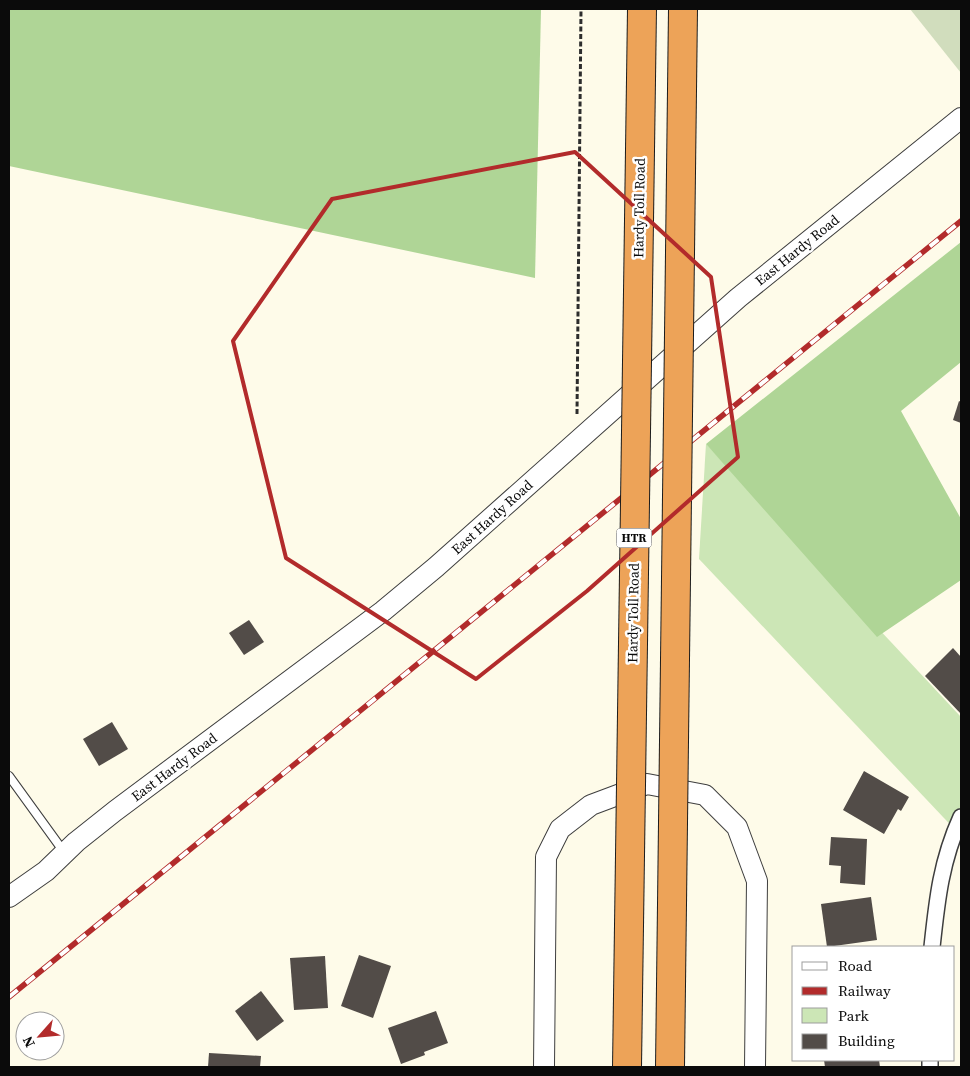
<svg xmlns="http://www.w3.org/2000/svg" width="970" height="1076" font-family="'Source Serif 4',serif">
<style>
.green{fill:#cce6b6}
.forest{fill:#afd596}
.cemetery{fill:#d1ddbd}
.building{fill:#524c48}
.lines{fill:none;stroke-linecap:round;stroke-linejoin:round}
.service-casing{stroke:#3e3e3e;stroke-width:10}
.minor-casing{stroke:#3e3e3e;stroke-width:18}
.tertiary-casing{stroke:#3e3e3e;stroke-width:22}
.path{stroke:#2d2d2d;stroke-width:3;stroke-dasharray:5 2.5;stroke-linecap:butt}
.service{stroke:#fff;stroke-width:8}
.minor{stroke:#fff;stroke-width:15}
.tertiary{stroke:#fff;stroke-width:20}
.rail-casing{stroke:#b22b2b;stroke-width:5.5}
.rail{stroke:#fff;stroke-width:4;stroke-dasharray:11;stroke-linecap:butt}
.motorway-bridge-casing{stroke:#1c1c1c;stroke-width:30;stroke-linecap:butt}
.motorway-bridge{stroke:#eda358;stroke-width:28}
.marked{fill:none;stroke:#b22b2b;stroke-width:4;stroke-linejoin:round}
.labels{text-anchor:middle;stroke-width:5;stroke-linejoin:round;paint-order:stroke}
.shield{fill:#fff;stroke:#545454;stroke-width:1}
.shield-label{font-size:12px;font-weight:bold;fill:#0b0b0b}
.street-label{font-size:14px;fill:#0b0b0b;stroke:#fff}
</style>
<rect width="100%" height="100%" fill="#fefbe9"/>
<polygon class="green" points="706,444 961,717 961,836 699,559"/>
<g class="forest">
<polygon points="9,9 541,9 535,278 9,166"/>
<polygon points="961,242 961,362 901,411 961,519 961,580 877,637 706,444"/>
</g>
<polygon class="cemetery" points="910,9 961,9 961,73"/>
<g class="building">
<polygon points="959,401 961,402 961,423 953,420"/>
<polygon points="249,620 264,642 244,655 229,633"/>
<polygon points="953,648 961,657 961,714 925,676"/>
<polygon points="112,722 128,749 99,766 83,739"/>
<polygon points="864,771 909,797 901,811 898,809 884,834 843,810"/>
<polygon points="831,837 867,839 865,885 840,883 841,866 829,865"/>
<polygon points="871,897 877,940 827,947 821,904"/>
<polygon points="359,955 391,966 373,1018 341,1006"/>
<polygon points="325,956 328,1008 294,1010 290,958"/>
<polygon points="261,991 284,1021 257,1041 235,1011"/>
<polygon points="436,1011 448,1043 424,1052 425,1055 401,1064 388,1028"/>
<polygon points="209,1053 261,1056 260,1067 208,1067"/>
<polygon points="824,1060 879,1060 880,1067 825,1067"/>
</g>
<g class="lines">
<g class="service-casing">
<polyline id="service" points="9,776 64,852"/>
</g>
<g class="minor-casing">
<g id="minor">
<path d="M932 947C937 900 941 861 961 817"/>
<polyline points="930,1067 930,1060"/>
</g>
</g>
<g class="tertiary-casing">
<g id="tertiary">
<polyline points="9,897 46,871 76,842 115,811 383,611 436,567 738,298 961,118"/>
<polyline points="544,1067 546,857 560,829 591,805 647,784 705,795 737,827 757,881 755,1067"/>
</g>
</g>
<polyline class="path" points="577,414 581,9"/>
<use href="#service" class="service"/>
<use href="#minor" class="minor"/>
<use href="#tertiary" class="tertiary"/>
<g class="rail-casing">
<polyline id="rail" points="9,997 961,221"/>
</g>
<use href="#rail" class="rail"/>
<g class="motorway-bridge-casing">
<g id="motorway-bridge">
<polyline points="627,1067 642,9"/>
<polyline points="670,1067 683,9"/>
</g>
</g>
<use href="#motorway-bridge" class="motorway-bridge"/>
</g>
<path class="marked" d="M575 152 711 277 738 457 587 591 476 679 286 558 233 341 332 199Z"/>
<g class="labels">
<rect class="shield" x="616.5" y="528.5" width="35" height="19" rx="4"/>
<g class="shield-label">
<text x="634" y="542">HTR</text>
</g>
<g class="street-label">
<text transform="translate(639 208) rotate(-89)" y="5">Hardy Toll Road</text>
<text transform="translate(797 250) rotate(-39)" y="5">East Hardy Road</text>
<text transform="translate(492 517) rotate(-42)" y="5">East Hardy Road</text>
<text transform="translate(633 613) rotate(-89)" y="5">Hardy Toll Road</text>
<text transform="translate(174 767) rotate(-37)" y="5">East Hardy Road</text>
</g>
</g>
<rect width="970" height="1076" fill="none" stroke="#0b0b0b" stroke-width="20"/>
<rect x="792" y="946" width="162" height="115" fill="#ffffff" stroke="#9d9d9d"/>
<rect x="802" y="962" width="25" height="8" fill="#ffffff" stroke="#9d9d9d"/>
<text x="838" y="971" font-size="15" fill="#0b0b0b">Road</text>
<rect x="802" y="987" width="25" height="8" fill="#b22b2b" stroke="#9d9d9d"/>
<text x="838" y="996" font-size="15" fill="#0b0b0b">Railway</text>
<rect x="802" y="1008" width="25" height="15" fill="#cce6b6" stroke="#9d9d9d"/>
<text x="838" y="1021" font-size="15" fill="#0b0b0b">Park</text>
<rect x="802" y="1034" width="25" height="15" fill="#524c48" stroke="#9d9d9d"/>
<text x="838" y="1046" font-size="15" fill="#0b0b0b">Building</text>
<g transform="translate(40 1036) rotate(243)"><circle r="24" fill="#ffffff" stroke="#9d9d9d"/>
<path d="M0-4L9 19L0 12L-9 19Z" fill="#b22b2b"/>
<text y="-8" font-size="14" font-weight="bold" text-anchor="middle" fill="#0b0b0b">N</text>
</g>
</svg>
